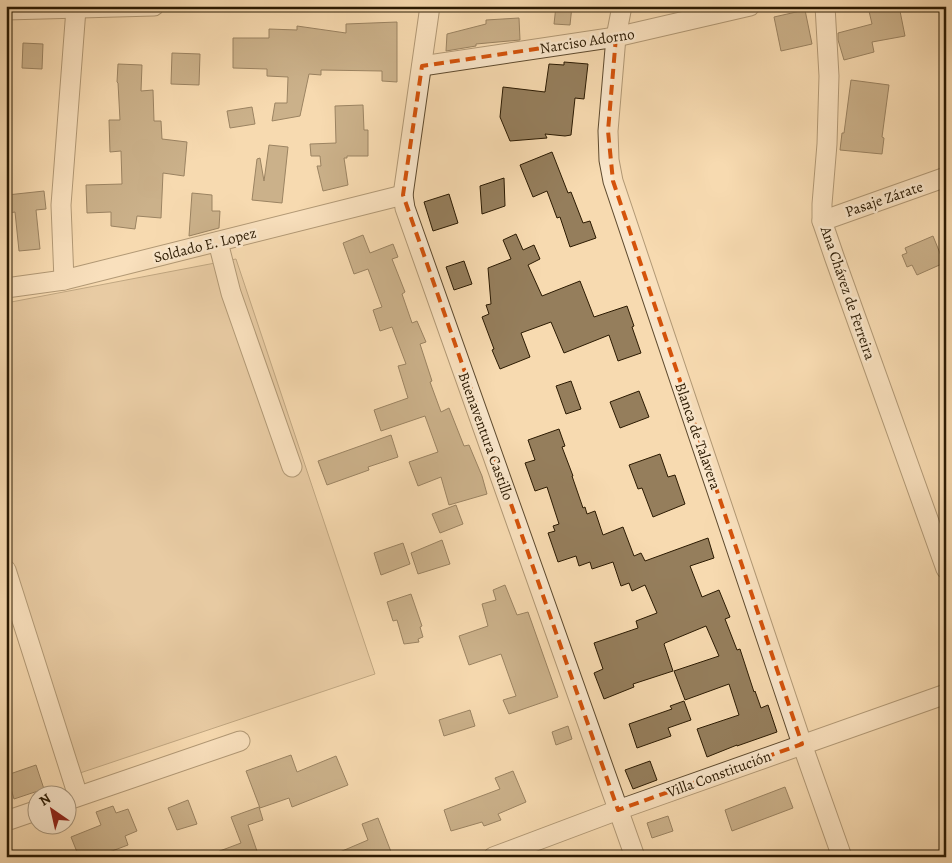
<svg xmlns="http://www.w3.org/2000/svg" width="952" height="863" font-family="Alegreya,serif">
<style>
.green{fill:#d4b992;stroke:#806a4a}
.building{fill:#957e5c;stroke:#2b1a02}
.lines{fill:none;stroke-linecap:round;stroke-linejoin:round}
.minor-casing{stroke:#5e4a2e;stroke-width:21}
.minor{stroke:#fae7cc;stroke-width:19}
.marked{fill:none;stroke:#d5530b;stroke-width:4;stroke-dasharray:10 6;stroke-linejoin:round}
.labels{text-anchor:middle;stroke-width:5;stroke-linejoin:round;paint-order:stroke}
.street-label{font-size:15px;fill:#2b1a02;stroke:#fae7cc}
</style>
<rect width="100%" height="100%" fill="#f7dab0"/>
<filter id="stains"><feTurbulence type="fractalNoise" baseFrequency=".004" numOctaves="4"/><feColorMatrix values="0 0 0 0 .2 0 0 0 0 .09 0 0 0 0 .02 0 0 0 .5 -.17"/></filter>
<radialGradient id="worn" r=".72"><stop offset=".6" stop-color="#630" stop-opacity="0"/><stop offset="1" stop-color="#630" stop-opacity=".3"/></radialGradient>
<polygon class="green" points="236,259 375,674 80,773 6,544 6,303"/>
<g class="building">
<polygon points="556,6 572,6 570,25 554,24"/>
<polygon points="876,6 899,6 905,36 872,42 874,52 844,60 838,40 838,33 872,24 869,11 877,10"/>
<polygon points="805,10 812,44 781,51 774,17"/>
<polygon points="519,18 520,40 476,44 476,46 446,51 447,34 486,24 486,20"/>
<polygon points="397,22 397,82 382,81 382,71 321,70 321,75 309,74 300,116 272,121 275,103 287,103 288,77 267,76 267,69 233,68 233,38 269,38 269,29 297,30 297,26 346,33 346,24"/>
<polygon points="23,43 43,44 42,69 22,68"/>
<polygon points="172,53 200,54 199,85 171,84"/>
<polygon points="564,62 588,64 584,99 575,98 571,135 565,136 545,134 547,138 510,141 500,117 503,87 545,92 549,64 564,65"/>
<polygon points="118,64 142,65 141,91 153,90 154,121 161,121 162,139 187,142 184,176 163,173 161,218 137,216 135,229 111,226 111,212 87,213 86,185 122,184 121,151 110,152 109,120 120,120 118,83 117,82"/>
<polygon points="851,80 889,85 882,137 884,138 882,154 840,150 842,133 844,133"/>
<polygon points="363,105 364,130 368,130 368,156 347,156 347,158 344,158 348,185 323,191 317,166 321,166 320,156 311,156 310,144 336,143 335,106"/>
<polygon points="252,107 255,124 230,128 227,111"/>
<polygon points="269,145 288,147 282,203 252,200 257,159 260,158 264,181"/>
<polygon points="552,152 568,193 571,192 583,223 590,221 596,238 570,247 560,217 557,218 547,191 533,197 520,165"/>
<polygon points="504,178 505,206 482,214 480,186"/>
<polygon points="44,191 46,209 36,210 40,249 19,251 15,212 9,213 7,195"/>
<polygon points="192,193 212,195 212,211 220,211 219,228 189,236"/>
<polygon points="449,194 458,223 433,231 424,202"/>
<polygon points="516,234 523,250 534,245 540,259 528,265 542,296 580,281 594,317 627,306 634,326 632,327 641,353 618,361 609,335 564,353 551,322 521,333 530,357 500,369 492,350 494,349 482,317 489,314 486,305 491,304 488,268 511,259 503,240"/>
<polygon points="363,235 370,253 393,244 398,257 392,259 405,292 402,294 412,323 417,321 426,342 420,344 432,381 430,382 441,412 449,408 464,446 469,445 482,476 487,494 449,505 441,477 418,486 409,462 438,452 425,416 381,431 374,410 408,398 398,366 406,364 392,327 380,331 373,310 382,307 368,269 354,274 343,243"/>
<polygon points="933,236 944,263 917,275 912,265 907,267 902,255 907,253 905,248"/>
<polygon points="464,261 472,284 454,290 446,267"/>
<polygon points="571,381 581,409 566,414 556,386"/>
<polygon points="639,391 649,417 620,428 610,402"/>
<polygon points="559,429 565,446 562,447 573,476 572,476 583,508 585,507 587,514 595,511 603,535 623,527 634,556 641,553 645,561 708,538 714,558 690,566 702,597 719,590 730,617 725,619 737,650 740,649 754,692 755,691 761,708 768,705 777,732 737,746 737,745 707,757 697,729 739,715 729,684 685,700 674,671 719,656 706,626 665,643 664,644 673,671 633,684 634,687 604,699 594,673 603,669 594,643 638,628 636,621 657,613 645,585 632,591 629,583 621,586 613,562 592,569 590,562 579,566 576,556 558,562 548,533 555,531 553,526 559,524 547,487 535,491 525,463 535,460 528,440"/>
<polygon points="391,435 398,457 368,467 369,470 327,485 318,461"/>
<polygon points="660,454 668,477 675,475 685,504 653,517 642,488 638,489 629,465"/>
<polygon points="456,505 463,524 440,533 432,514"/>
<polygon points="442,540 450,564 418,574 411,553"/>
<polygon points="403,543 410,564 381,575 374,553"/>
<polygon points="505,585 517,615 528,612 558,697 509,714 503,700 516,696 501,654 469,665 459,636 488,626 482,604 496,600 493,590"/>
<polygon points="411,594 422,626 420,627 423,637 418,639 419,642 404,644 397,620 393,621 387,602"/>
<polygon points="684,701 691,720 668,728 671,736 637,748 629,724 672,709 670,706"/>
<polygon points="470,710 475,726 444,736 439,720"/>
<polygon points="568,726 572,739 556,745 552,732"/>
<polygon points="291,755 297,772 336,756 348,785 292,807 289,798 260,808 246,771"/>
<polygon points="650,761 657,780 633,789 625,770"/>
<polygon points="36,765 44,789 14,799 7,775"/>
<polygon points="513,771 526,802 498,814 501,820 484,826 482,822 451,831 444,810 500,789 495,778"/>
<polygon points="785,787 793,808 732,831 725,810"/>
<polygon points="188,800 197,824 177,830 168,808"/>
<polygon points="113,806 116,813 128,809 137,831 125,836 128,845 96,857 79,857 71,837 101,825 96,812"/>
<polygon points="259,807 263,820 248,825 259,857 209,857 209,855 241,843 231,817"/>
<polygon points="668,816 673,831 652,838 647,823"/>
<polygon points="378,818 393,857 328,857 368,840 362,824"/>
</g>
<g class="lines">
<g class="minor-casing">
<g id="minor">
<polyline points="430,6 403,195 405,208 635,857"/>
<polyline points="622,6 616,37 608,131 609,160 613,181 802,744 842,857"/>
<polyline points="825,6 829,76 827,144 822,204 822,221 835,259 946,569"/>
<polyline points="6,10 154,6"/>
<polyline points="422,66 616,37 750,6"/>
<polyline points="822,221 946,177"/>
<polyline points="218,242 231,293 292,467"/>
<polyline points="64,280 61,205 76,9"/>
<polyline points="6,288 64,280 403,195"/>
<polyline points="6,570 78,796"/>
<polyline points="68,800 240,741"/>
<polyline points="6,821 38,810"/>
<polyline points="493,857 618,810 946,694"/>
</g>
</g>
<use href="#minor" class="minor"/>
</g>
<path d="M0 0H952V863H0ZM616 37 608 131 613 181 802 744 618 810 403 195 422 66Z" fill="#f7dab0" fill-opacity=".55" fill-rule="evenodd"/>
<path class="marked" d="M616 37 608 131 613 181 802 744 618 810 403 195 422 66Z"/>
<g class="labels">
<g class="street-label">
<text transform="translate(587 41) rotate(-9)" y="5">Narciso Adorno</text>
<text transform="translate(884 199) rotate(-19)" y="5">Pasaje Zárate</text>
<text transform="translate(205 245) rotate(-14)" y="5">Soldado E. Lopez</text>
<text transform="translate(848 293) rotate(71)" y="5">Ana Chávez de Ferreira</text>
<text transform="translate(486 436) rotate(70)" y="5">Buenaventura Castillo</text>
<text transform="translate(698 436) rotate(71)" y="5">Blanca de Talavera</text>
<text transform="translate(719 774) rotate(-20)" y="5">Villa Constitución</text>
</g>
</g>
<rect width="952" height="863" fill="none" stroke="#f7dab0" stroke-width="25"/>
<rect x="8" y="8" width="937" height="848" fill="none" stroke="#2b1a02" stroke-width="2.5"/>
<rect x="12" y="12" width="927" height="838" fill="none" stroke="#2b1a02"/>
<g transform="translate(52 810) rotate(326)"><circle r="24" fill="#fae7cc" stroke="#a7957b"/>
<path d="M0-4L9 19L0 12L-9 19Z" fill="#8f2418"/>
<text y="-8" font-size="14" font-weight="bold" text-anchor="middle" fill="#2b1a02">N</text>
</g>
<rect width="100%" height="100%" filter="url(#stains)"/>
<rect width="100%" height="100%" fill="url(#worn)"/>
</svg>
